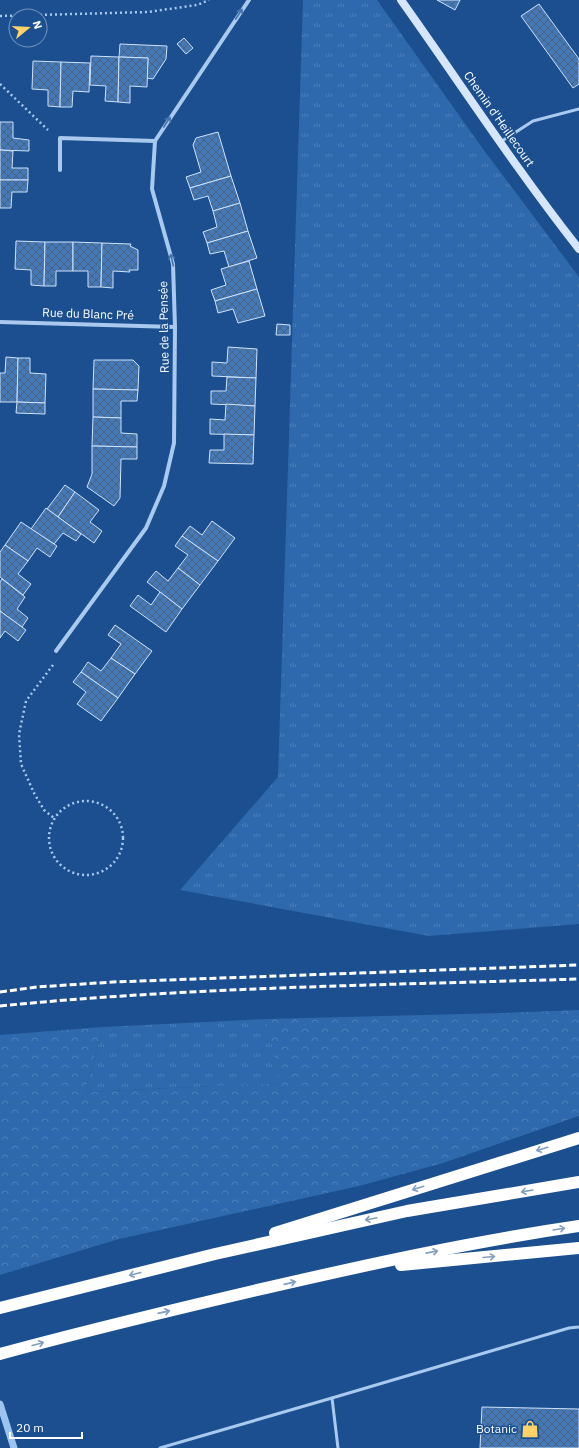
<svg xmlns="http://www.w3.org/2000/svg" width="579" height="1448" font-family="'IBM Plex Sans',sans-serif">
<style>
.grass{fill:url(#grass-tufts)}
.forest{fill:url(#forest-crowns)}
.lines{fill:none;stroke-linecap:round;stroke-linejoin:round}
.stream{stroke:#9cc4f0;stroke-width:7}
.building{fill:url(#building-cross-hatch);stroke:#cfe3fa}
.path{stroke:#a9c9ee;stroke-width:2.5;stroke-dasharray:2 3;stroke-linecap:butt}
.lane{stroke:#a9c9ee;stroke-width:3}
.street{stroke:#a9c9ee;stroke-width:4}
.secondary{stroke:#d6e6fa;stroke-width:8}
.highway{stroke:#fff;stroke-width:12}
.rail{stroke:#fff;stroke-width:3;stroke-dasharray:7 3;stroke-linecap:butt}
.oneway{stroke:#4674ac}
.oneway2{stroke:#829ec1}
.labels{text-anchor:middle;stroke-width:3;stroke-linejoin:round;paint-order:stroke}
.street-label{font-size:12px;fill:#fff;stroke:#1b4f8f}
.poi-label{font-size:12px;fill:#fff;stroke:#1b4f8f;text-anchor:end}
</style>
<defs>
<pattern id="grass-tufts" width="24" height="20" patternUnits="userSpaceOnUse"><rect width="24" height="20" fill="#2e69ad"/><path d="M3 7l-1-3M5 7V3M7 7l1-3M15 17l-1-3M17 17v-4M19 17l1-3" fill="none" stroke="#4d80b9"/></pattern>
<pattern id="forest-crowns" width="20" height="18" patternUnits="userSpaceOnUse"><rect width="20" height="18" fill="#2e69ad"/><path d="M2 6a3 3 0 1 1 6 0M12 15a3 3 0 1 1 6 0" fill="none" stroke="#4d80b9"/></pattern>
<pattern id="building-cross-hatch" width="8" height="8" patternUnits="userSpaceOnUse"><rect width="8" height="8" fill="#4478b7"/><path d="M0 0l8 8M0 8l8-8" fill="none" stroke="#486282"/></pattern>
</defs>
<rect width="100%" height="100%" fill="#1b4f8f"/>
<g class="grass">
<polygon points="303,0 377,0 483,149 579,277 579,924 429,936 180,890 278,777"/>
<polygon points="266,1019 281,1083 85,1092 103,1027"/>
</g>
<polygon class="forest" points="579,1010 579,1116 443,1163 359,1186 119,1239 0,1275 0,1035 103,1027 85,1092 280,1083 266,1019 502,1013"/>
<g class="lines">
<polyline class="stream" points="0,1404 14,1448"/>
</g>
<g class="building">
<polygon points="437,0 460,0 455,10"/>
<polygon points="539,4 579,59 579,84 573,88 521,16"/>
<polygon points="184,38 193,48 186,54 177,44"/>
<polygon points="120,44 167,46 166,59 153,79 147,78 148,58 119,57"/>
<polygon points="91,56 119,57 118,102 105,101 106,86 90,85"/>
<polygon points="119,57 148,58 147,87 130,86 130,103 118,102"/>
<polygon points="33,61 61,62 60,107 48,106 48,90 32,89"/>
<polygon points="61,62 90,63 89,92 73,91 72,107 60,107"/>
<polygon points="0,122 13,122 13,138 29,140 29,151 0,150"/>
<polygon points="218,132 231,176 190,188 186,177 201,172 193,145 196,138"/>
<polygon points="0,150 13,151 12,168 28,168 28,180 0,180"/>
<polygon points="231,176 240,203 213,211 208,196 194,200 190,188"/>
<polygon points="0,180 28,180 27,192 12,192 11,208 0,208"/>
<polygon points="240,203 248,231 207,243 203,232 217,227 213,211"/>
<polygon points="248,231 257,258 229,267 224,251 210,254 207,243"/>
<polygon points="16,241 45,242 44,286 31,285 31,270 15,269"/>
<polygon points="45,242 73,242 73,271 56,271 56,286 44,286"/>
<polygon points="73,242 102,243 101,287 88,287 88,271 73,271"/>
<polygon points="102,243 131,244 130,246 138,250 138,270 129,270 130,272 113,271 113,288 101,287"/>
<polygon points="249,261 257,289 215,301 211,290 226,285 221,269"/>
<polygon points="257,289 265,316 238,323 233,309 218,313 215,301"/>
<polygon points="277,324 290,325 290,335 276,335"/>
<polygon points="228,347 257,349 256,378 212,376 212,362 227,363"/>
<polygon points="6,357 18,358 17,402 0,402 0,373 5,373"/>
<polygon points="18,358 30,358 30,373 46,374 45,403 17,402"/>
<polygon points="94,360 133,360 139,366 138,390 93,389"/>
<polygon points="227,377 256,378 255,406 211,404 211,391 226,391"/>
<polygon points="93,389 138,390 137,401 121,401 121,418 93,417"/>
<polygon points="17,402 45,403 45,414 16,413"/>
<polygon points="226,404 255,406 254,435 210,434 210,419 225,420"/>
<polygon points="93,417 121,418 121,433 137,434 137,447 92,446"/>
<polygon points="224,434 254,435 253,464 209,463 210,450 224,450"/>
<polygon points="92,446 137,447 137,459 121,459 120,498 114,506 87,487 92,474"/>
<polygon points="65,485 75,492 58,517 47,509"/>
<polygon points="75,492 99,510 90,522 102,531 94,543 58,517"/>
<polygon points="46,508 81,534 76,541 63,533 54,544 31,529"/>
<polygon points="212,521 235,538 218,561 182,536 190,526 202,535"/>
<polygon points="21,522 57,546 50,557 37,548 28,561 5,545"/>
<polygon points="182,536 218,561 200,585 178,568 188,555 175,546"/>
<polygon points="5,545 28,561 18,574 31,584 23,595 0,577 0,552"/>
<polygon points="178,568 200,585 182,609 147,582 156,571 168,581"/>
<polygon points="2,579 25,597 17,609 28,618 22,627 0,611 0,582"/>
<polygon points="160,592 182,609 166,632 130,606 138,595 151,605"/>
<polygon points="0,611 26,630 18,641 5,631 0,638"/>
<polygon points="115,625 152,651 135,674 111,658 121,644 108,635"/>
<polygon points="111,658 135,674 118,698 81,672 88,662 101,671"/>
<polygon points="81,672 118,698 101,721 77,704 86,692 73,682"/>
<polygon points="482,1407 579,1409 579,1448 480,1448"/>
</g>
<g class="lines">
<g class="path">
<polyline points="0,16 148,12 197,5 209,0"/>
<polyline points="0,84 48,130"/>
<polyline points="53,665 26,701 19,734 21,764 34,793 44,810 54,818"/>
<circle cx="86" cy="838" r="37"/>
</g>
<g class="lane">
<polyline points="502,141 533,121 579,109"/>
<polyline points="160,1448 332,1398"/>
<polyline points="338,1448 332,1398 569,1328 579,1327"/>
</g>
<g class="street">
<polyline points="60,170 60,138 155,141"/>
<polyline points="0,322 175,327"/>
<polyline points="56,651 146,528 164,486 174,443 175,327 173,264 152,189 155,141 249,0"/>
</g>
<path class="secondary" d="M401 0C460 83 516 169 579 249"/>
<g class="highway">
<polyline points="275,1233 579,1138"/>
<polyline points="401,1265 579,1248"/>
<polyline points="0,1308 215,1254 407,1211 579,1182"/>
<path d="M0 1354C84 1331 168 1311 253 1291 361 1266 469 1242 579 1226"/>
</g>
<g class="rail">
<polyline points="0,992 37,987 113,982 579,965"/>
<path d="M0 1006C192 987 386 985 579 979"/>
</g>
</g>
<defs><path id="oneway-shaft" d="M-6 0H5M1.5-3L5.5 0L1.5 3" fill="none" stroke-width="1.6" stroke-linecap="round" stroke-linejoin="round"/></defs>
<g class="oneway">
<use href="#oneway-shaft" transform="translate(239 14) rotate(-57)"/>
<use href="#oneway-shaft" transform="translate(167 122) rotate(-57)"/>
<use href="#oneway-shaft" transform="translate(172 260) rotate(-103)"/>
</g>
<g class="oneway2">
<use href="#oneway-shaft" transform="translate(542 1149) rotate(163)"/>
<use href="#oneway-shaft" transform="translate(418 1188) rotate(162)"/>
<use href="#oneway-shaft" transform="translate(527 1191) rotate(170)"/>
<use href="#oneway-shaft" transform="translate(371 1219) rotate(168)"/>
<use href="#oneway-shaft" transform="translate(559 1229) rotate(-9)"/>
<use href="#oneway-shaft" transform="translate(432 1252) rotate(-11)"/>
<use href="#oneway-shaft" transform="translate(489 1257) rotate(-5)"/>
<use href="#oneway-shaft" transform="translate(135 1274) rotate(166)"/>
<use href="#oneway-shaft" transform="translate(290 1283) rotate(-13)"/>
<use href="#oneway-shaft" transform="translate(164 1312) rotate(-13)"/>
<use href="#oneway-shaft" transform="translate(38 1344) rotate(-15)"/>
</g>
<defs>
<g id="shop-bare" transform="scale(1.38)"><path d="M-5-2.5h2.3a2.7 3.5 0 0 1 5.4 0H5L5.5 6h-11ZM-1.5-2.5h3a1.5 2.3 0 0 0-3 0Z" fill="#ffd166" stroke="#1b4f8f" stroke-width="2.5" paint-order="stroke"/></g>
</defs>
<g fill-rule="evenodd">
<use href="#shop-bare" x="530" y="1429"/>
</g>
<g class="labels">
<g class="street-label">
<text transform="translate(499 119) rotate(55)" y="4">Chemin d'Heillecourt</text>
<text transform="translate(88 314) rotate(2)" y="4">Rue du Blanc Pré</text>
<text transform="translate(164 327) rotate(-91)" y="4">Rue de la Pensée</text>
</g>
<g class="poi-label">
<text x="517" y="1433">Botanic</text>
</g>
</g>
<g transform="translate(28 28) rotate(72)"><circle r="19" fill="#1b4f8f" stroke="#7695bc"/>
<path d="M0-3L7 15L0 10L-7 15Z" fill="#ffd166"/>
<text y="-6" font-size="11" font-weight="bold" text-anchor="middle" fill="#ffffff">N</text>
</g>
<path d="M10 1432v6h72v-6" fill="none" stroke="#ffffff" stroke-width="2"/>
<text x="16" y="1432" font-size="12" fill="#ffffff" stroke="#1b4f8f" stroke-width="3" paint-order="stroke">20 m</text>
</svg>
